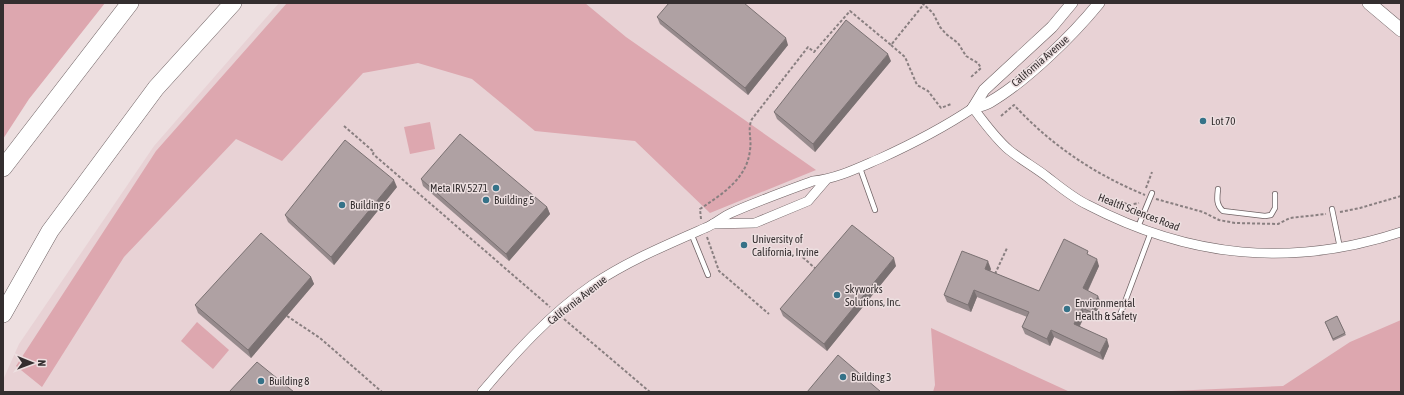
<svg xmlns="http://www.w3.org/2000/svg" width="1404" height="395" font-family="'Asap Condensed',sans-serif">
<style>
.built{fill:#e8d2d5}
.green{fill:#dda7af}
.lines{fill:none;stroke-linecap:round;stroke-linejoin:round}
.service-casing{stroke:#6f6264;stroke-width:6}
.minor-casing{stroke:#6f6264;stroke-width:10}
.tertiary-casing{stroke:#6f6264;stroke-width:12}
.secondary-casing{stroke:#6f6264;stroke-width:14}
.motorway-casing{stroke:#6f6264;stroke-width:18}
.path{stroke:#897f80;stroke-width:2;stroke-dasharray:3 2;stroke-linecap:butt}
.service{stroke:#fff;stroke-width:4.5}
.minor{stroke:#fff;stroke-width:9}
.tertiary{stroke:#fff;stroke-width:11}
.secondary{stroke:#fff;stroke-width:13}
.motorway{stroke:#fff;stroke-width:17}
.wall{fill:#968a8c}
.shaded-wall{fill:#7a7172}
.building{fill:#afa1a3;stroke:#7a7172}
.poi-dot{fill:#357288;stroke:#eddfe0;stroke-width:1.5}
.labels{text-anchor:middle;stroke-width:3;stroke-linejoin:round;paint-order:stroke}
.street-label{font-size:11px;fill:#342e2f;stroke:#eddfe0}
.poi-label{font-size:11px;fill:#342e2f;stroke:#eddfe0;text-anchor:start}
</style>
<rect width="100%" height="100%" fill="#eddfe0"/>
<polygon class="built" points="279,3 1401,3 1401,392 3,392 3,380 19,344 154,146"/>
<g class="green">
<polygon points="3,3 105,3 29,99 3,139"/>
<polygon points="287,3 585,3 626,37 816,170 710,213 635,141 535,131 472,79 418,63 363,73 282,161 236,139 124,257 42,387 16,366 156,151"/>
<polygon points="430,122 435,149 410,154 404,127"/>
<polygon points="1401,320 1401,392 1149,392 1283,386 1350,342"/>
<polygon points="197,322 229,350 213,369 181,341"/>
<polygon points="931,328 1070,392 933,392 935,385"/>
</g>
<g class="lines">
<g class="service-casing">
<g id="service">
<polyline points="860,168 875,210"/>
<path d="M1218 189C1217 198 1216 205 1223 211L1265 216 1271 215 1275 208V194"/>
<polyline points="1332,209 1340,248"/>
<polyline points="1138,227 1152,193"/>
<polyline points="691,233 708,275"/>
<polyline points="1120,315 1151,232"/>
</g>
</g>
<g class="minor-casing">
<g id="minor">
<polyline points="713,224 755,223 808,201 826,180"/>
<path d="M482 392C515 353 550 314 592 285 628 261 666 245 705 228 715 224 722 217 731 213 758 201 786 191 813 181 836 179 858 168 879 159 912 144 943 128 973 108 984 122 995 138 1009 150 1020 159 1034 167 1046 176 1059 186 1073 198 1088 205 1190 258 1292 268 1401 232"/>
</g>
</g>
<g class="tertiary-casing">
<g id="tertiary">
<path d="M973 108C979 106 985 105 990 102 1026 81 1073 35 1099 3"/>
<polyline points="973,108 984,90 1052,27 1072,3"/>
</g>
</g>
<g class="secondary-casing">
<polyline id="secondary" points="1369,3 1401,30"/>
</g>
<g class="motorway-casing">
<g id="motorway">
<polyline points="3,168 130,3"/>
<polyline points="3,314 50,231 156,88 233,3"/>
</g>
</g>
<g class="path">
<polyline points="922,3 933,13 940,27 946,34 958,43 966,56 978,63 981,68 971,77"/>
<polyline points="891,45 905,57 917,85 928,91 941,108 951,104"/>
<path d="M1001 116 1014 105C1051 145 1094 174 1145 195"/>
<polyline points="344,126 374,152 373,154 550,307"/>
<polyline points="1146,188 1152,172"/>
<polyline points="1156,199 1203,212 1219,220 1235,223 1278,224 1290,218 1326,214"/>
<polyline points="1119,209 1122,202 1129,205 1139,203"/>
<polyline points="1340,212 1360,208 1401,196"/>
<path d="M701 219 700 209C722 194 747 179 750 150 752 139 747 129 752 119L808 47 814 52 850 11 891 45 924 4"/>
<polyline points="707,237 719,271 769,314"/>
<polyline points="799,254 816,269"/>
<polyline points="995,274 1007,248"/>
<polyline points="287,316 320,338 382,392"/>
<polyline points="564,319 650,392"/>
</g>
<use href="#service" class="service"/>
<use href="#minor" class="minor"/>
<use href="#tertiary" class="tertiary"/>
<use href="#secondary" class="secondary"/>
<use href="#motorway" class="motorway"/>
</g>
<g class="wall">
<polygon points="657,17 788,45 748,95 660,24"/>
<polygon points="891,61 815,152 777,119 774,112"/>
<polygon points="421,179 547,207 550,214 509,261 423,186"/>
<polygon points="397,187 334,265 288,222 285,215"/>
<polygon points="1090,255 1099,266 1088,291 1101,303 1093,319 1085,315 1080,326 1109,346 1103,360 1054,337 1050,346 1025,334 1022,327 1027,317 977,297 971,312 947,302 944,295 991,269 990,271 1039,291"/>
<polygon points="896,266 827,351 783,316 780,309"/>
<polygon points="311,277 314,284 251,358 198,313 195,305"/>
<polygon points="1337,316 1346,335 1333,341 1325,322"/>
</g>
<g class="shaded-wall">
<polygon points="786,38 788,45 748,95 745,88"/>
<polygon points="888,54 891,61 815,152 813,144"/>
<polygon points="394,180 397,187 334,265 331,257"/>
<polygon points="547,207 550,214 509,261 506,254"/>
<polygon points="894,258 896,266 827,351 824,344"/>
<polygon points="1097,259 1099,266 1085,296 1083,288"/>
<polygon points="988,261 991,269 988,276 985,269"/>
<polygon points="311,277 314,284 251,358 248,350"/>
<polygon points="974,290 977,297 971,312 968,305"/>
<polygon points="1098,296 1101,303 1093,319 1091,312"/>
<polygon points="1082,308 1085,315 1077,331 1074,324"/>
<polygon points="1051,330 1054,337 1050,346 1047,339"/>
<polygon points="1107,339 1109,346 1103,360 1100,353"/>
</g>
<g class="building">
<polygon points="669,3 744,3 786,38 745,88 657,17"/>
<polygon points="846,20 888,54 813,144 774,112"/>
<polygon points="460,134 547,207 506,254 421,179"/>
<polygon points="345,140 394,180 331,257 285,215"/>
<polygon points="852,225 894,258 824,344 780,309"/>
<polygon points="261,233 311,277 248,350 195,305"/>
<polygon points="1064,239 1088,251 1087,254 1097,259 1083,288 1098,296 1091,312 1082,308 1074,324 1107,339 1100,353 1051,330 1047,339 1022,327 1029,312 974,290 968,305 944,295 962,251 988,261 985,269 1039,291"/>
<polygon points="1337,316 1345,333 1333,339 1325,322"/>
<polygon points="838,355 881,392 807,392"/>
<polygon points="257,362 294,392 229,392"/>
</g>
<g class="poi-dot">
<circle cx="1203" cy="121" r="4"/>
<circle cx="496" cy="188" r="4"/>
<circle cx="486" cy="200" r="4"/>
<circle cx="342" cy="205" r="4"/>
<circle cx="744" cy="245" r="4"/>
<circle cx="837" cy="295" r="4"/>
<circle cx="1067" cy="309" r="4"/>
<circle cx="843" cy="377" r="4"/>
<circle cx="261" cy="381" r="4"/>
</g>
<g class="labels">
<g class="street-label">
<text transform="translate(1040 61) rotate(-41)" y="4">California Avenue</text>
<text transform="translate(1139 212) rotate(21)" y="4">Health Sciences Road</text>
<text transform="translate(577 300) rotate(-38)" y="4">California Avenue</text>
</g>
<g class="poi-label">
<text x="1211" y="125">Lot 70</text>
<text x="488" y="192" text-anchor="end">Meta IRV 5271</text>
<text x="494" y="204">Building 5</text>
<text x="350" y="209">Building 6</text>
<text x="752" y="243">University of<tspan x="752" dy="13">California, Irvine</tspan></text>
<text x="845" y="293">Skyworks<tspan x="845" dy="13">Solutions, Inc.</tspan></text>
<text x="1075" y="307">Environmental<tspan x="1075" dy="13">Health &amp; Safety</tspan></text>
<text x="851" y="381">Building 3</text>
<text x="269" y="385">Building 8</text>
</g>
</g>
<rect width="1404" height="395" fill="none" stroke="#342e2f" stroke-width="8"/>
<g transform="translate(32 363) rotate(91)" stroke="#eddfe0" stroke-width="3" paint-order="stroke">
<path d="M0-3L7 15L0 10L-7 15Z" fill="#342e2f"/>
<text y="-6" font-size="11" font-weight="bold" text-anchor="middle" fill="#342e2f">N</text>
</g>
</svg>
